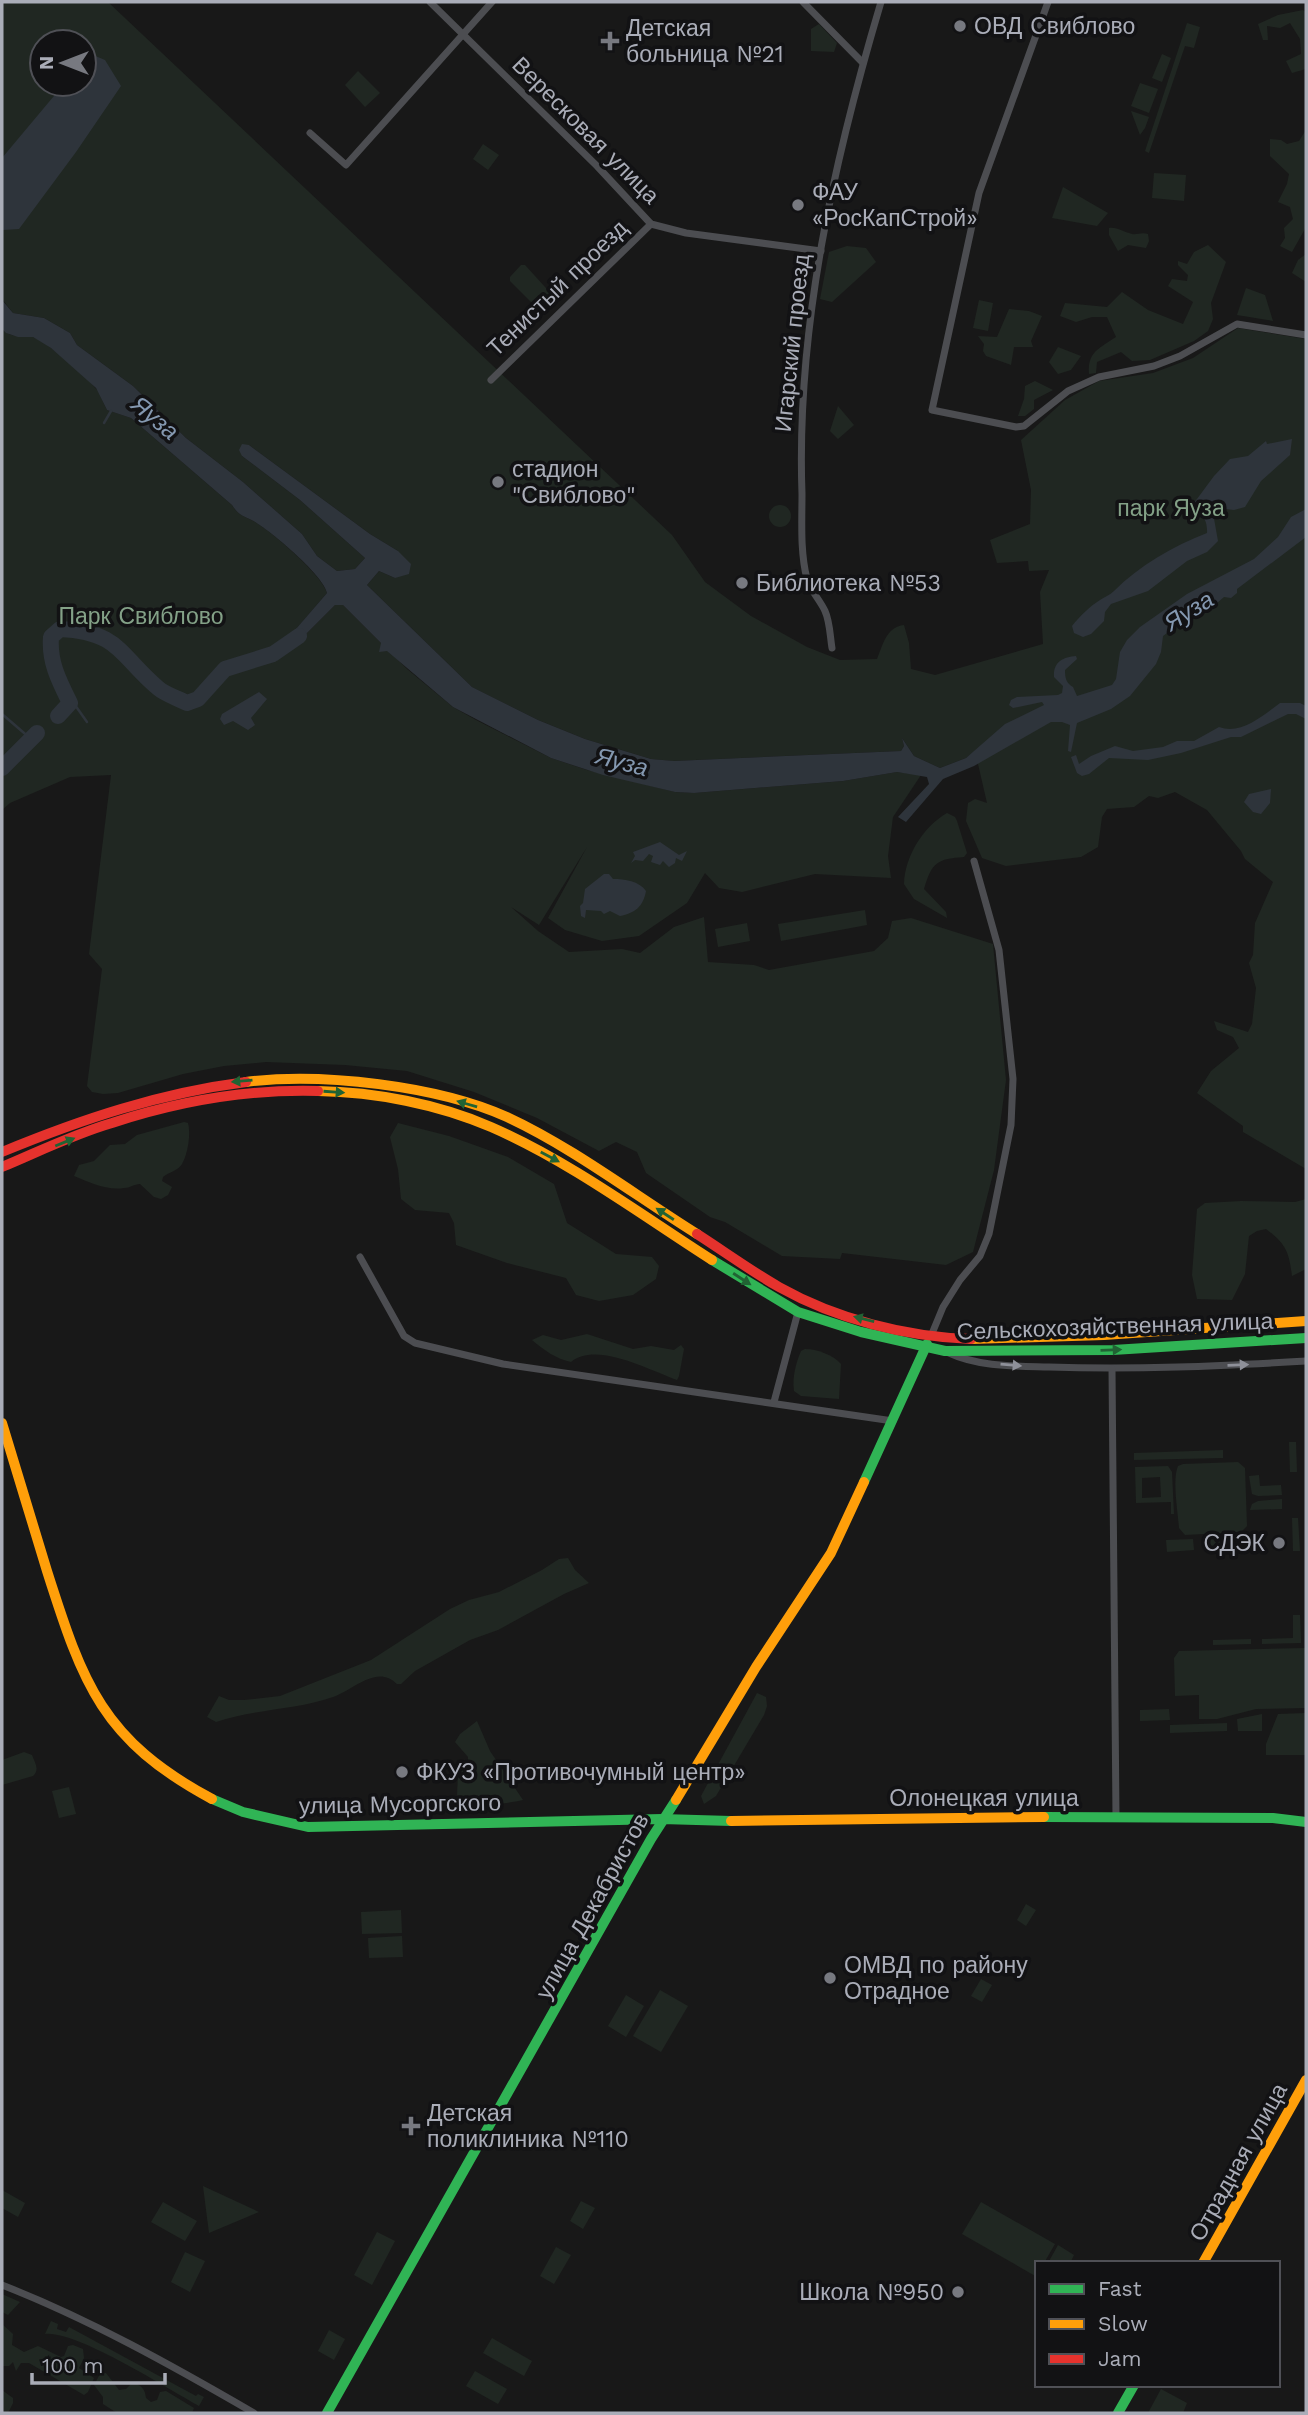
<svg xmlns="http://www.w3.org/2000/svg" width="1308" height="2415" font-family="'Work Sans',sans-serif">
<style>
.green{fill:#202722;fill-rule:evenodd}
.water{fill:#2e343b}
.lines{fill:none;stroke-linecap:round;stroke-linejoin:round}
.stream{stroke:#2e343b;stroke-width:2.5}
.river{stroke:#2e343b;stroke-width:16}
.street{stroke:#4c4d51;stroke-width:7}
.fast{stroke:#30b455;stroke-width:10}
.slow{stroke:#ff9f0a;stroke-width:10}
.jam{stroke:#e5322d;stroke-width:10}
.oneway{fill:#216334}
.oneway2{fill:#8e9099}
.poi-dot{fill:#777980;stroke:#121214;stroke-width:2.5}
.labels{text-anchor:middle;stroke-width:7;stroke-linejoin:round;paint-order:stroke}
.poi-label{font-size:23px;fill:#aaadb8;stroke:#121214;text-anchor:start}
.street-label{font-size:23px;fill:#aaadb8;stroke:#121214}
.park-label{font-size:23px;fill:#83a187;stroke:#121214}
.water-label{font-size:24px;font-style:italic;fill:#8498b0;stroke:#121214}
</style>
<rect width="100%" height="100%" fill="#181818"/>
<g class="green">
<path d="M2 2H108L672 535 705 582 751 616 807 647 840 660 877 659C883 645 886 627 904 625L909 643 911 669 935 675 1043 644 1040 592 1049 570 1029 571 1028 561 997 563 990 540 1030 524 1031 490 1021 440 1065 400 1099 381 1153 373 1193 358 1238 328 1306 339V1169L1243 1132V1126L1197 1093 1211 1071 1239 1048 1233 1037 1217 1030 1214 1021 1248 1032 1252 1024 1256 988 1249 963 1253 955 1255 923 1273 882 1245 859 1241 851 1207 810 1175 792 1158 798 1149 796 1134 807 1107 809 1102 817 1098 847 1081 857 1006 866 982 858 966 821 968 803 975 799 987 803 975 751 966 758 940 768 914 756 902 738 904 746 901 751 673 761 651 759 585 739 538 720 472 687 367 585 379 571 395 578 398 551 370 534 249 445 242 456 300 500 365 558 355 569 337 571 317 556 302 534 243 482 186 438 133 386 77 345 70 333 44 318 13 313 2 299ZM42 42H84V84H42Z"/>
<polygon points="1303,10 1306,12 1306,69 1292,73 1286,61 1301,54 1300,39 1290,23 1280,28 1267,26 1268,40 1263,40 1258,24 1278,15"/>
<polygon points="1187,23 1200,27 1194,48 1185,46 1149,153 1145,151"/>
<polygon points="819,24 837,43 834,52 811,51 811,29"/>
<polygon points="1162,54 1171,58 1162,82 1152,78"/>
<polygon points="358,71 380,93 365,107 345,85"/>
<polygon points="1140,83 1158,89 1149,113 1131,106"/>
<polygon points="1131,111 1149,117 1145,128 1140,135"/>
<polygon points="1306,130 1306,227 1292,252 1280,246 1285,238 1284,228 1293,219 1290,207 1278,202 1287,184 1289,174 1270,156 1270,139 1281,140 1287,144 1299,141"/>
<polygon points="483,144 499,155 488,170 473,159"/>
<polygon points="1154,173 1186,175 1184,201 1152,198"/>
<polygon points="1063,187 1108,213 1097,226 1052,218"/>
<path d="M1109 228C1118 227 1123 232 1132 234 1137 235 1142 232 1148 234L1149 241 1146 248 1128 245 1118 251 1109 235Z"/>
<path d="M1208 245 1226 262 1211 303 1213 319 1208 331 1194 341 1150 360 1132 361 1121 352 1097 362 1096 373 1089 374C1087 352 1100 348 1116 337L1107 317H1092L1076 322 1060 316 1065 303 1107 307 1122 292 1148 310 1183 324 1193 302 1168 286 1172 279 1187 281 1188 275 1178 265V261L1187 264 1194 252Z"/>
<polygon points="847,246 866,248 876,262 832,302 820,299 829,252"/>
<polygon points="1306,254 1306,282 1292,273 1298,260"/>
<polygon points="521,265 525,265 555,298 542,310 537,308 510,281 510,277"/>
<polygon points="1246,288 1265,295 1273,321 1237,315"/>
<polygon points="979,300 993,303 988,331 973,328"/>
<polygon points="1009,309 1029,311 1042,316 1031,341 1033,347 1014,347 1011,365 986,356 983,351 984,344 978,336 997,337"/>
<path d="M2 329C11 339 21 334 33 337 46 341 89 378 97 390 101 396 103 403 107 410L131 418 232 505C241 519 246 515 258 524 274 534 323 576 327 593L278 650 304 636 335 605H343L407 669 453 707 476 720 551 758 587 770 675 792 694 793 843 781 897 772 921 775 893 817 888 856 891 878 815 874 742 892 719 888 705 873 687 903 639 936 602 941 565 930 548 918 587 847 539 925 511 907 538 931 569 952 622 949 640 953 674 927 704 917 708 962 754 965 769 970 874 951 888 938 892 921 911 918 993 944 1006 1080 994 1170 973 1252 946 1265 842 1253 840 1259 782 1256 725 1222 710 1217 646 1173 637 1152 616 1142 599 1151 537 1118 474 1092 407 1071 345 1065 266 1062 224 1066 183 1074 118 1093 103 1094 92 1092 87 1086 102 969 89 954 111 775 70 777 10 803 2 810Z"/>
<polygon points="1058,347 1081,356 1071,370 1058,374 1049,362"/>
<polygon points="1035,381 1053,390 1034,400 1034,409 1025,416 1018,416 1024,399 1025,386"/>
<polygon points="838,406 854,425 838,439 830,431"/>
<circle cx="780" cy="516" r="11"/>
<path d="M947 813 955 817 957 821 967 853 964 857C937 859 932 862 924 889L946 912 947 918 914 899 904 884C905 856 923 827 947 813Z"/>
<polygon points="865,910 867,925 781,941 778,924"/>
<polygon points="747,923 750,941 718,947 715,929"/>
<path d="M184 1122 188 1123C191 1133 188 1154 182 1164 178 1171 169 1172 163 1177L162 1181 172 1187 168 1195 161 1199 154 1197 140 1184C134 1184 130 1188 124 1188 107 1191 89 1182 74 1176L79 1165 94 1161 110 1145 125 1144 137 1135Z"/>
<polygon points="398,1123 449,1136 508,1157 554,1184 567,1223 616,1254 652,1257 659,1266 656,1279 633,1295 599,1301 576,1295 566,1278 507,1263 456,1245 454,1223 449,1213 415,1210 401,1199 398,1169 390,1137"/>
<path d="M1306 1199V1269L1292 1276C1289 1252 1286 1244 1266 1229L1257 1231 1249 1236 1245 1274 1232 1300 1197 1299 1192 1275 1197 1209 1205 1203 1241 1201 1295 1202Z"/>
<path d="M587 1334 633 1349 651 1346 674 1350 681 1345 684 1349 679 1376 677 1380C649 1370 596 1341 571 1362 556 1359 544 1350 532 1340L543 1335 561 1340Z"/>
<path d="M805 1349C817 1349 833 1355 841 1364L839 1399 801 1396 794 1391C792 1377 796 1363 801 1351Z"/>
<polygon points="1289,1442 1296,1442 1297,1472 1290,1472"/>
<polygon points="1223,1450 1223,1458 1134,1460 1134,1453"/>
<path d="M1238 1462 1245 1468 1247 1526 1241 1532 1185 1535 1179 1528C1178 1512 1172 1480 1178 1466L1183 1464Z"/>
<path d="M1168 1466 1172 1472 1174 1514H1171V1502L1136 1503 1135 1467ZM1160 1477 1161 1497 1142 1498V1478Z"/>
<polygon points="1259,1475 1260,1486 1281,1485 1282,1495 1258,1496 1252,1494 1249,1476"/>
<polygon points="1282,1499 1282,1509 1250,1510 1252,1504 1258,1501"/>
<polygon points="1292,1518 1298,1518 1300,1551 1293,1551"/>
<polygon points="1226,1537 1226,1549 1203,1550 1202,1538"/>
<polygon points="1193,1539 1194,1550 1167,1552 1166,1540"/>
<path d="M568 1558 575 1570 589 1583 564 1594 498 1630 470 1640 415 1671 401 1684H397C377 1664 355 1689 333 1697 296 1710 254 1709 216 1722L207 1717 219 1696 229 1700H244L280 1696 371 1660 450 1609 469 1600 499 1592 542 1570 559 1559Z"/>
<polygon points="1293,1615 1300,1615 1301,1643 1262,1644 1262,1639 1293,1638"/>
<polygon points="1251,1639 1251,1644 1213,1645 1213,1640"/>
<polygon points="1306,1648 1306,1708 1256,1709 1217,1719 1199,1719 1199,1695 1175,1696 1174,1658 1179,1651"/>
<polygon points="757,1693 766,1697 767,1706 764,1715 716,1796 704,1804 701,1796"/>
<polygon points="1169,1709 1170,1720 1140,1721 1140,1710"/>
<polygon points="1306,1713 1306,1755 1266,1755 1266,1744 1278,1714"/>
<polygon points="1262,1714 1262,1731 1238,1731 1237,1719"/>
<path d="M477 1721 490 1751 523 1800C505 1804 473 1808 457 1797L458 1772 468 1761V1757L455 1742 460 1734Z"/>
<polygon points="1227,1723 1227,1731 1170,1733 1170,1725"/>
<path d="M24 1752 32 1755C35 1763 40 1770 33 1776L2 1785V1760Z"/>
<polygon points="69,1787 76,1814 59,1818 52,1791"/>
<polygon points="1026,1904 1036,1910 1026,1926 1017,1920"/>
<polygon points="401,1910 402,1933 362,1934 361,1912"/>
<polygon points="402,1936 403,1957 369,1958 368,1938"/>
<polygon points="981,1979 992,1985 982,2002 971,1996"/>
<polygon points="660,1990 688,2006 661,2052 633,2036"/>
<polygon points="626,1995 644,2006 626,2037 608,2026"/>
<polygon points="203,2186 259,2212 209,2233"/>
<polygon points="2,2190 25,2203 18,2217 2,2208"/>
<polygon points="581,2201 595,2208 583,2229 570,2221"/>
<polygon points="163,2202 197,2221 185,2241 151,2222"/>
<polygon points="981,2202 1055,2244 1044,2263 1037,2263 1037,2277 962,2234"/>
<polygon points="377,2232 395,2241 372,2285 354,2275"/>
<polygon points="1058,2245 1074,2255 1070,2263 1048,2263"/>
<polygon points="556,2247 571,2255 554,2284 540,2276"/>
<polygon points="185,2252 205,2261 190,2292 171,2282"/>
<polygon points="2,2294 20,2302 8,2315 2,2312"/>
<path d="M51 2321 58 2324 57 2329 66 2332 69 2327 196 2396 198 2394 204 2397 199 2406C168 2389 76 2330 45 2334Z"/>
<polygon points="2,2324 13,2334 12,2345 24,2352 38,2346 61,2357 64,2356 68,2346 73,2345 83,2349 84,2358 79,2368 94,2378 88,2392 84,2395 29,2363 21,2363 16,2371 13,2362 9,2366 2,2366"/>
<polygon points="329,2330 345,2339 334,2360 318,2351"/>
<polygon points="492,2338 532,2361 524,2376 483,2353"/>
<polygon points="475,2371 507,2389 498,2404 466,2386"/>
<path d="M106 2373 119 2390 126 2389 133 2382C142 2386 145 2389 146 2398L151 2402 157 2400 160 2392 166 2391 194 2408 192 2413H117L103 2404V2397L94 2385 100 2374Z"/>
<polygon points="1161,2389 1187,2403 1183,2413 1148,2413"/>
<polygon points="2,2390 13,2398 13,2403 8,2413 2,2413"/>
</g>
<g class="water">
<polygon points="93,55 105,60 121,86 76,152 19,229 3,230 2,158 64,84 84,84 84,62"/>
<path d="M2 300 13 313 44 318 70 333 77 345 133 386 186 438 243 482 302 534 317 556 337 571 355 569 365 558 300 500 242 456 239 450 242 444 249 445 370 534 398 551 411 564 409 574 395 578 379 571 367 585 472 687 538 720 585 739 651 759 674 761 901 751 904 746 902 738 914 756 940 768 966 758 1005 724 1044 705 1042 702 1013 708 1009 705 1011 700 1017 697 1058 695 1062 693 1063 686 1054 677C1053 662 1063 657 1076 656L1077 659 1065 670C1065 678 1066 683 1073 687L1077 696 1112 685 1116 679 1120 652 1127 640 1140 627 1187 594 1254 559 1278 537 1291 517 1306 509V537L1237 589V593L1231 598 1224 597 1217 603 1206 604 1163 636 1161 652 1156 664 1130 696 1111 709 1077 723 1071 752 1068 751 1070 725 1062 722H1051L974 766 943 779 906 822 898 817 929 784 927 777 897 772 843 781 694 793 675 792 603 775 551 758 453 707 387 651 379 652 381 643 343 605H335L304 636 276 652 327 593C324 576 274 534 258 524 246 515 241 519 232 505L131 418 107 410 96 388 51 348 33 337H18L6 333 2 329Z"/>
<path d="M1292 439 1290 455 1261 481 1245 507 1234 510 1226 509 1213 513 1218 541 1207 552 1187 561 1148 591 1111 604 1105 612 1104 621 1091 634 1083 637 1074 633 1072 626C1080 616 1089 607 1100 600 1104 597 1110 595 1114 591 1139 566 1173 546 1207 533 1208 515 1198 516 1194 503L1214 476 1230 459 1248 456 1266 441 1267 444Z"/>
<polygon points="259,692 267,699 251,718 255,725 248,730 233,721 224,725 220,719 222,714"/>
<path d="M1280 703H1300L1306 706V719L1296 714H1288L1241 737H1231L1181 753 1148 760 1109 758 1089 774 1082 776 1077 773 1071 757 1076 755 1079 764 1091 756 1115 746 1133 751 1163 747 1177 741H1194L1219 727C1241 735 1262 716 1280 703Z"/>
<polygon points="1271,789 1270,803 1261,814 1253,812 1244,802 1249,794"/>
<polygon points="660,842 679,855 687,851 682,861 676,858 675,863 669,867 663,861 660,865 651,862 653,856 649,854 643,861 635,860 631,863 635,856 633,852"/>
<path d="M604 874H609L613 879C625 879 639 881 646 891 643 907 635 913 620 916L610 911 604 914 601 911 586 910 585 918 581 916 580 906 583 903 585 889Z"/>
</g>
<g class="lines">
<g class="stream">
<polyline points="104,423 111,411"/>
<polyline points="70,703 75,705 87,722"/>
<polyline points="2,714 31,739"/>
</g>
<g class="river">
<path d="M58 716 70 703C59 681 49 662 51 637L60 629C120 632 119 655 158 688 166 695 178 698 187 703L198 699 225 669 273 654 299 636"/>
<polyline points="2,768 37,733"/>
</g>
<g class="street">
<polyline points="430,2 597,166 651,224 686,233 821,251"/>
<polyline points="803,2 863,63"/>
<polyline points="1048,2 979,193 932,410 1016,427 1024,426 1068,391 1099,377 1154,366 1180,356 1237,324 1306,335"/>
<polyline points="310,133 346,165 492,2"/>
<polyline points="491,380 651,224"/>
<path d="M832 648C830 636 830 622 825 611 820 600 810 590 807 579 800 552 802 521 802 494 796 327 834 160 881 2"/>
<polyline points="360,1257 404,1336 415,1343 503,1364 893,1421"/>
<polyline points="931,1336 943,1307 960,1280 980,1256 989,1234 1011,1125 1013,1079 999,950 974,861"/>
<path d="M949 1353C979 1367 1016 1366 1049 1367 1135 1370 1220 1366 1306 1361"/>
<polyline points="1112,1369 1116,1817"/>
<polyline points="774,1402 798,1312"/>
<path d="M2 2285C89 2319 173 2366 254 2413"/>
</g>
<g class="fast">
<polyline points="712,1260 798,1312 861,1332 945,1351 1113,1350 1306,1338"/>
<polyline points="864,1482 927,1344"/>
<polyline points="212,1799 243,1812 308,1827 662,1819 731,1821"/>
<polyline points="1044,1817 1273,1818 1306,1822"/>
<polyline points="327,2413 651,1839 676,1800"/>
<polyline points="1118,2413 1134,2385"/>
</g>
<g class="slow">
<path d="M246 1082C321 1072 438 1086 507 1117 572 1147 636 1196 697 1234"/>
<path d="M318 1091C375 1092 438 1104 491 1127 569 1161 640 1214 712 1260"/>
<polyline points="971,1339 1104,1335 1306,1321"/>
<path d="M2 1423C17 1472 32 1522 47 1571 83 1684 102 1740 212 1799"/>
<polyline points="676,1800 756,1667 831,1553 864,1482"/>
<polyline points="731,1821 1044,1817"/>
<polyline points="1203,2263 1306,2080"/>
</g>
<g class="jam">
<path d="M2 1152C82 1119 160 1093 246 1082"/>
<path d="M2 1167C38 1152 74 1134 112 1123 179 1101 247 1089 318 1091"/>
<path d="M697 1234C725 1252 751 1271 779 1287 836 1319 906 1337 971 1339"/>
</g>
</g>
<defs><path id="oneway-solid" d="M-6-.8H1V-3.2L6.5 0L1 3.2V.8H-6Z" transform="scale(1.75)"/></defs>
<g class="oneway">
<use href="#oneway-solid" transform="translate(242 1081) rotate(175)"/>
<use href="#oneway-solid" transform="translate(334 1092) rotate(4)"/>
<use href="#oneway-solid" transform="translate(467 1104) rotate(-164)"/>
<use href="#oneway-solid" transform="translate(65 1142) rotate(-22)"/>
<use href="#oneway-solid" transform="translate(550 1157) rotate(28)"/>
<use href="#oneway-solid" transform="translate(665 1214) rotate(-147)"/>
<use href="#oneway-solid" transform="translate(742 1279) rotate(33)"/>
<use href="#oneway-solid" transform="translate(864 1319) rotate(-166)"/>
<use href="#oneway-solid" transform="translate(1111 1350) rotate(-2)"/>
</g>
<g class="oneway2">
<use href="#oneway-solid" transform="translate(1011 1365) rotate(5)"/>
<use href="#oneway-solid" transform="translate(1238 1365) rotate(-2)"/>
</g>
<g class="poi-dot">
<circle cx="960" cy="26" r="7"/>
<path d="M606.5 30.5h7v7h7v7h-7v7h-7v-7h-7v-7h7z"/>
<circle cx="798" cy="205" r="7"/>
<circle cx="498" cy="482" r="7"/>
<circle cx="742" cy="583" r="7"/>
<circle cx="1279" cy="1543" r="7"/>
<circle cx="402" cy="1772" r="7"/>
<circle cx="830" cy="1978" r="7"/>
<path d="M407.5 2115.5h7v7h7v7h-7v7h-7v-7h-7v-7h7z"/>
<circle cx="958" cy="2292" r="7"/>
</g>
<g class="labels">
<g class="poi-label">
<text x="974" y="34">ОВД Свиблово</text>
<text x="626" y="36">Детская<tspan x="626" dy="26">больница №21</tspan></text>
<text x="812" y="200">ФАУ<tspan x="812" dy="26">«РосКапСтрой»</tspan></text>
<text x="512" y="477">стадион<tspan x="512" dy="26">"Свиблово"</tspan></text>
<text x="756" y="591">Библиотека №53</text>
<text x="1265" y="1551" text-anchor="end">СДЭК</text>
<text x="416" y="1780">ФКУЗ «Противочумный центр»</text>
<text x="844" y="1973">ОМВД по району<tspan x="844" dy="26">Отрадное</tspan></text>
<text x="427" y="2121">Детская<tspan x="427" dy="26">поликлиника №110</tspan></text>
<text x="944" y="2300" text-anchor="end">Школа №950</text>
</g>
<g class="street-label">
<text transform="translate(586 130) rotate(45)" y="8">Вересковая улица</text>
<text transform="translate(557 288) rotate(-44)" y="8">Тенистый проезд</text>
<text transform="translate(792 343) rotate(-84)" y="8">Игарский проезд</text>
<text transform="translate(1115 1326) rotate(-2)" y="8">Сельскохозяйственная улица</text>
<text x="984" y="1806">Олонецкая улица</text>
<text transform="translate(400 1804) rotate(-1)" y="8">улица Мусоргского</text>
<text transform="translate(592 1906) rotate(-61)" y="8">улица Декабристов</text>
<text transform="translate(1238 2162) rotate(-61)" y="8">Отрадная улица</text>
</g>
<g class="park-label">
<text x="1171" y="516">парк Яуза</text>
<text x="141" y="624">Парк Свиблово</text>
</g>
<g class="water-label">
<text transform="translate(155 418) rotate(40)" y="8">Яуза</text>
<text transform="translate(1189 611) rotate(-32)" y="8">Яуза</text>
<text transform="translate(622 762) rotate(15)" y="8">Яуза</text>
</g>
</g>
<rect width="1308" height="2415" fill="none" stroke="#aaadb8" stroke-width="7"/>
<rect x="1035" y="2261" width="245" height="126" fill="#121214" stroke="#4f5056" stroke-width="2"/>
<rect x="1049" y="2284" width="35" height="10" fill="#30b455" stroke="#4f5056" stroke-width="2"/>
<text x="1098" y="2296" font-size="21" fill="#aaadb8">Fast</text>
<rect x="1049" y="2319" width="35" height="10" fill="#ff9f0a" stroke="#4f5056" stroke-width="2"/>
<text x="1098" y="2331" font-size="21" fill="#aaadb8">Slow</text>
<rect x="1049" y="2354" width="35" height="10" fill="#e5322d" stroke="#4f5056" stroke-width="2"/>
<text x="1098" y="2366" font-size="21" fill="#aaadb8">Jam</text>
<g transform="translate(63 63) rotate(270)"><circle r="33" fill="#121214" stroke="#4f5056" stroke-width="2"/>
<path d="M0-5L12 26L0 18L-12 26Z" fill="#777980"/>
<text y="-10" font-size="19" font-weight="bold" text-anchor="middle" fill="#aaadb8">N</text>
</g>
<path d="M32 2373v10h133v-10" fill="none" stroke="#aaadb8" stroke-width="3.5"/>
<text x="42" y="2373" font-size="21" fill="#aaadb8" stroke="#121214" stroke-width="5" paint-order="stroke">100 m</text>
</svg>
